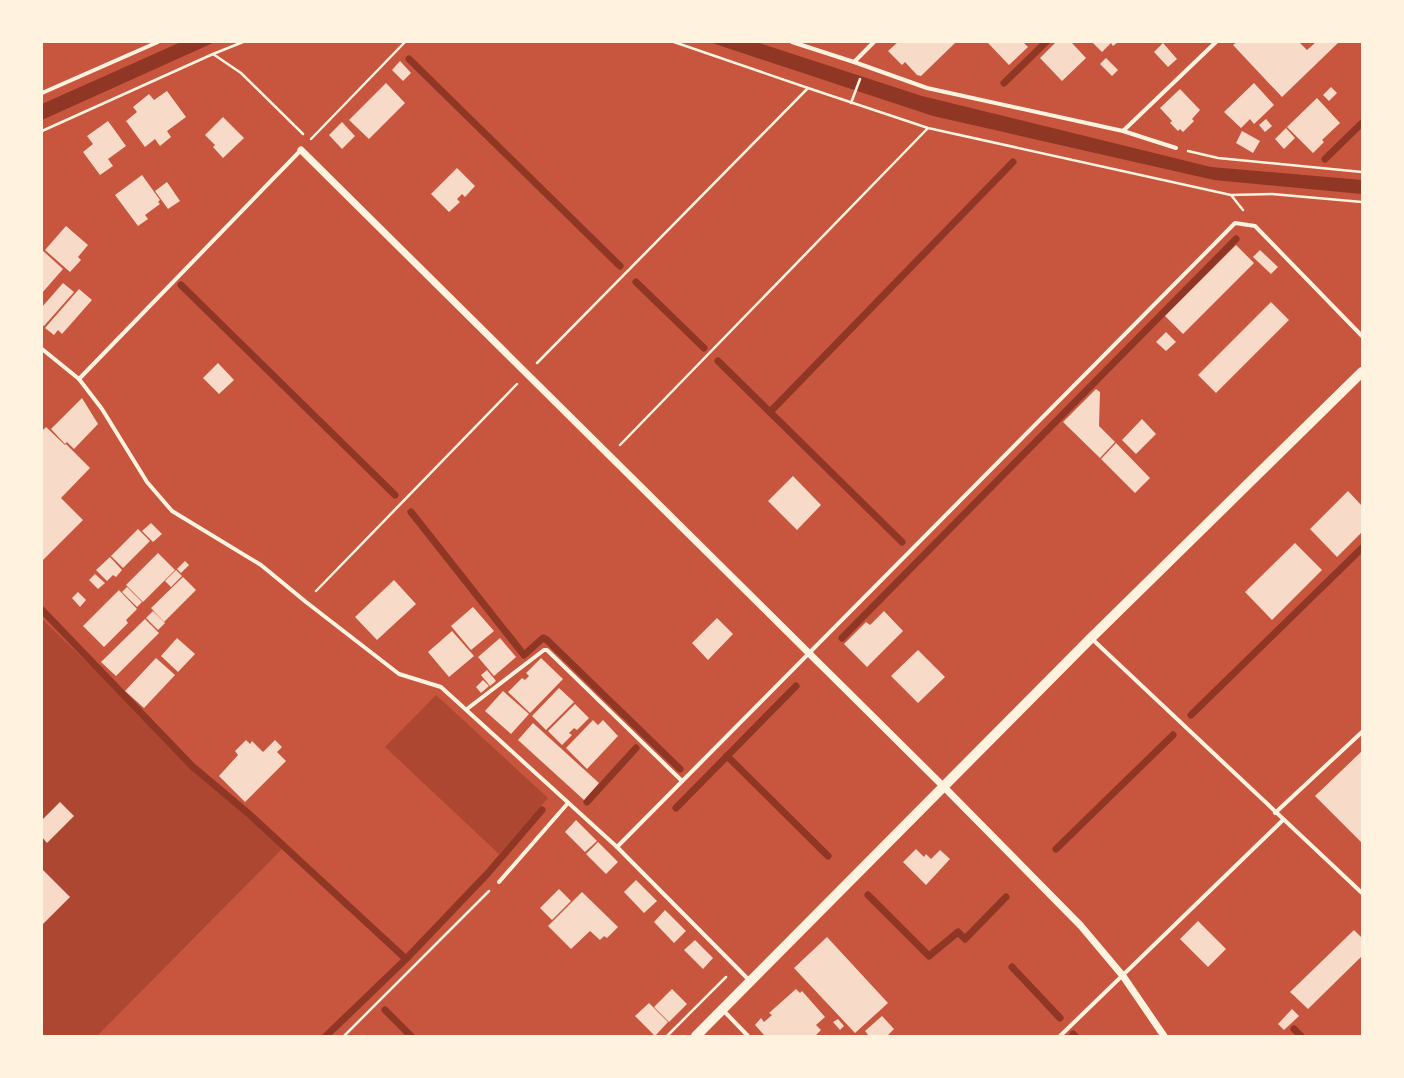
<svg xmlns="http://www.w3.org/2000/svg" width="1404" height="1078" font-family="Karla,sans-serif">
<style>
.green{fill:#ae4732}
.water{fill:#8f3625}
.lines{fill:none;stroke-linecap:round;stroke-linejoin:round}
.stream{stroke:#8f3625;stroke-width:7}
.building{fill:#f7dbc8}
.path{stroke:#fff3e0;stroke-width:2.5}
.minor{stroke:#fff3e0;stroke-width:4}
.tertiary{stroke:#fff3e0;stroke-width:7}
.primary{stroke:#fff3e0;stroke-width:10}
</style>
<rect width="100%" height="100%" fill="#c8553d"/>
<g class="green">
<polygon points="42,619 282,849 97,1036 42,1036"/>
<polygon points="436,695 548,798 499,854 385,747"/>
</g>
<g class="water">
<polygon points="181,42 215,42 42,120 42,104"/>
<polygon points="709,42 756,42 922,96 1211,167 1362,180 1362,194 1214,180 933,116"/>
</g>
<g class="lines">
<g class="stream">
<polyline points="409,59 620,266"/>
<polyline points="1004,83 1046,42"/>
<polyline points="1325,159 1362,123"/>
<polyline points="636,282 704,348"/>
<polyline points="181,285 395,495"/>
<polyline points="718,361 902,542"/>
<polyline points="770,412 1013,162"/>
<polyline points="411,512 524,655 543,638 547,640 680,769"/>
<polyline points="42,610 192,766 249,814 406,959"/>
<polyline points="842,638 1236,239"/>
<polyline points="1191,715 1362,548"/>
<polyline points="727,756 828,856"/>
<polyline points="587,802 636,748"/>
<polyline points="676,808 796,686"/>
<polyline points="1056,849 1173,735"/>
<polyline points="868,895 929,956 958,932 965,939 1006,897"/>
<polyline points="1012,967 1060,1018"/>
<polyline points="385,1010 411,1036"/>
<polyline points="1294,1029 1301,1036"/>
<polyline points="1073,1034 1075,1036"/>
<polyline points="326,1036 406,959 488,873 542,810"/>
</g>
</g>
<g class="building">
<polygon points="898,42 956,42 921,76 917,75 905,62 902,65 888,51"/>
<polygon points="987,42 1023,42 1028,47 1009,65"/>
<polygon points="1056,42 1071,42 1086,58 1062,81 1040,58"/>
<polygon points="1092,42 1118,42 1113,46 1111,43 1102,52"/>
<polygon points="1237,42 1299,42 1307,50 1316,42 1339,42 1282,97 1233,45"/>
<polygon points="1163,43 1177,59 1168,67 1154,52"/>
<polygon points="1106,58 1118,70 1112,76 1100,64"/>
<polygon points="400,61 411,73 403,81 392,70"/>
<polygon points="386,83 405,103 369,139 349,120"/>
<polygon points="1254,83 1274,105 1254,124 1250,119 1241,128 1224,112"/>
<polygon points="1331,87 1337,93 1329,101 1323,95"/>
<polygon points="1180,89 1200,110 1192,119 1194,121 1183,132 1180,129 1178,131 1170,123 1172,121 1160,108"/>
<polygon points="167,91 186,117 167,131 171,137 160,146 155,139 145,147 126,121 137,112 133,107 149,94 154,100"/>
<polygon points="1317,98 1340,123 1322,140 1324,142 1313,153 1287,127"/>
<polygon points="223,117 244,138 223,158 213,147 215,145 205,135"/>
<polygon points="1266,119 1272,126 1265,132 1259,125"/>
<polygon points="108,121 126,146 108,159 113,166 100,175 83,152 93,144 87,136"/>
<polygon points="342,122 355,136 342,149 329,135"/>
<polygon points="1286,128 1295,138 1284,149 1275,139"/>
<polygon points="1242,131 1260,141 1253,153 1236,143"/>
<polygon points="457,168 475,186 465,197 462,194 457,199 460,202 449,212 431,194"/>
<polygon points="142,175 160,200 158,202 160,204 145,215 148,219 138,226 115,195"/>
<polygon points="167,182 180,201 168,209 155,191"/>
<polygon points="66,226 88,245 78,257 81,260 70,272 45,250"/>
<polygon points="1236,245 1254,263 1183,334 1165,316"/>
<polygon points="42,250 63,269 42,293"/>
<polygon points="1260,250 1278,267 1271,274 1253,257"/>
<polygon points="63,283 74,292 44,326 42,325 42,307"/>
<polygon points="79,289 92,300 62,334 58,330 54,335 45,328"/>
<polygon points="1271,302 1289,320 1216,393 1198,375"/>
<polygon points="1166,332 1176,342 1166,351 1156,342"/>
<polygon points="218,363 234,380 219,394 203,378"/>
<polygon points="1096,389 1100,392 1099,426 1115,442 1100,458 1063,422"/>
<polygon points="82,398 98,424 74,449 67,442 65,444 51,429"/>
<polygon points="1142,419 1156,434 1136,454 1122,440"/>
<polygon points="46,427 65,445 66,444 90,468 61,498 83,520 42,561 42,431"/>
<polygon points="1116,443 1150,478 1135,493 1101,459"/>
<polygon points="793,476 821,505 797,530 768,501"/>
<polygon points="1348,491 1362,506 1362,532 1337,557 1310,529"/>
<polygon points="151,523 162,534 153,542 142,531"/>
<polygon points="138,529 150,541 123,568 111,556"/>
<polygon points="1295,543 1322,570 1272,620 1245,592"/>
<polygon points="158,553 175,570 143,602 126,585"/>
<polygon points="110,557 122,570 116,577 113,575 107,581 96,570"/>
<polygon points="185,561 189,565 181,573 177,569"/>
<polygon points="176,570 182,576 171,587 165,581"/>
<polygon points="95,574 105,583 98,589 89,580"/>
<polygon points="183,577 196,590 164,622 151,608"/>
<polygon points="394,580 416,604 377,640 355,617"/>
<polygon points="127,587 142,602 137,607 122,592"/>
<polygon points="119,590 137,609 126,620 128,623 104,647 83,626"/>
<polygon points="78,592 86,600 80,607 72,598"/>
<polygon points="473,607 494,631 471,650 451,626"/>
<polygon points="153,611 165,623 158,630 146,618"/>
<polygon points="884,611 903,631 867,667 844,644 866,622 870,625"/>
<polygon points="717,618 733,634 708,660 692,643"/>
<polygon points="145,619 159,633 116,676 101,662"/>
<polygon points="452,631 474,656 449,677 428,652"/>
<polygon points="177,638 195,654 178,672 161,656"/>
<polygon points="500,638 516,657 494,676 478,657"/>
<polygon points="918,650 945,677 918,703 891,676"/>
<polygon points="156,658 175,675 144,708 125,691"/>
<polygon points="541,658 563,679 530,713 508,692 522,678 525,680 529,676 526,673"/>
<polygon points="487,670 496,681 490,686 481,675"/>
<polygon points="483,680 489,686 481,693 476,687"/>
<polygon points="559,688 574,702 546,730 532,716"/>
<polygon points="503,691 529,714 511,734 485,711"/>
<polygon points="575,704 589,718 577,730 574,728 569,733 572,735 562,745 548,731"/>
<polygon points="593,720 598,725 603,720 618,736 587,769 566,748"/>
<polygon points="533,723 599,783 584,800 518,740"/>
<polygon points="246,740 250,744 252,741 263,752 275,740 282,747 277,752 286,761 245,802 219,776 238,755 235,751"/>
<polygon points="1362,751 1362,843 1315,796"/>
<polygon points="60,802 74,816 47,843 42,837 42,820"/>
<polygon points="576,820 597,841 585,852 565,832"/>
<polygon points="598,842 618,862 606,874 586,854"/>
<polygon points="916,849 924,857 926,854 931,859 940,850 950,859 926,885 903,862"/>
<polygon points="42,869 70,897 42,925"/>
<polygon points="636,880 657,901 644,913 624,892"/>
<polygon points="559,889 571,901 552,920 540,908"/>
<polygon points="582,892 618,927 607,938 604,936 600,940 590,931 571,949 548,926"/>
<polygon points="665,910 686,931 674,943 654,922"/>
<polygon points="1198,921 1226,949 1208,967 1180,939"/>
<polygon points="1354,930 1362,938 1362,956 1308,1009 1290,992"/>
<polygon points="827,937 888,1003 855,1033 794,968"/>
<polygon points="695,940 713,958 703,969 684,950"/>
<polygon points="672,989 687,1004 669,1022 654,1007"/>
<polygon points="796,989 800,993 802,991 825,1017 816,1025 821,1030 815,1036 765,1036 755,1025 761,1018 764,1022 772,1015 769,1013"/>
<polygon points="649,1003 668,1022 655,1036 635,1016"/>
<polygon points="1292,1009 1299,1016 1284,1030 1278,1024"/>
<polygon points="882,1016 894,1029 887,1036 869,1036 865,1031"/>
<polygon points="838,1019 844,1026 840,1030 833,1022"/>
</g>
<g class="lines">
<g class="path">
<polyline points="674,42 808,88 928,128 1231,195 1243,210"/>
<polyline points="213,54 241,73 303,134"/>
<polyline points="851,103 860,79"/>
<polyline points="42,131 213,54 243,42"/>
<polyline points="311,139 405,42"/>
<polyline points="1188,151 1218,158 1362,172"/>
<polyline points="1232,195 1272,194 1362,202"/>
<polyline points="537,363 808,88"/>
<polyline points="620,445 928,128"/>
<polyline points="316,591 517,384"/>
<polyline points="344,1036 489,891"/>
<polyline points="667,1036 726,977"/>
</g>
<g class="minor">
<polyline points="792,42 854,62 927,88 1123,131 1216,42"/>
<polyline points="854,62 874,42"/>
<polyline points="42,93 158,42"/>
<polyline points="1123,131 1176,148"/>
<polyline points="42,349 79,379 102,409 147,482 172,511 261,565 306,602 399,674 441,687 617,847 750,981"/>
<polyline points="79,379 301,150"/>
<polyline points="1091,638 1362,893"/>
<polyline points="467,709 544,650 547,650 682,781"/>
<polyline points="1275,813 1362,732"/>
<polyline points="617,847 1235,223 1255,226 1362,336"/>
<polyline points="499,882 568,803"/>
<polyline points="722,1009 748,1036"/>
<polyline points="1060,1036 1283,820"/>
</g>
<polyline class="tertiary" points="301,150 943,786 1081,926 1123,976 1164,1036"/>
<polyline class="primary" points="696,1036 1091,638 1362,372"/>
</g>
<rect width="1404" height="1078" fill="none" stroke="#fff3e0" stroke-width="86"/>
</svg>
